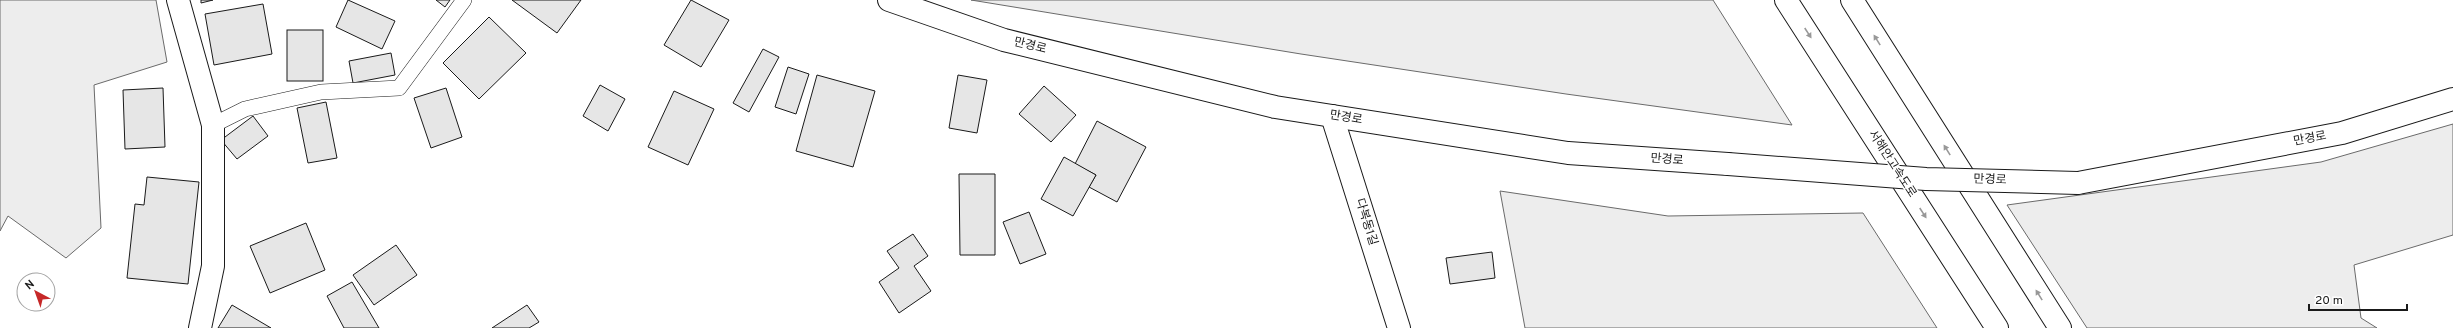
<svg xmlns="http://www.w3.org/2000/svg" width="2453" height="328" viewBox="0 0 2453 328" font-family="Overpass,'Noto Sans KR',sans-serif">
	<style>
		.built { fill: #ededed; stroke: #6a6a6a }
		.building { fill: #e6e6e6; stroke: #1a1a1a }
		.lines { fill: none; stroke-linecap: round; stroke-linejoin: round }
		.lane-casing { stroke: #1a1a1a; stroke-width: 16 }
		.street-casing { stroke: #1a1a1a; stroke-width: 24 }
		.secondary-casing { stroke: #1a1a1a; stroke-width: 24 }
		.highway-casing { stroke: #1a1a1a; stroke-width: 24 }
		.lane { stroke: #fff; stroke-width: 15 }
		.street { stroke: #fff; stroke-width: 22 }
		.secondary { stroke: #fff; stroke-width: 22 }
		.highway { stroke: #fff; stroke-width: 22 }
		.secondary-bridge-casing { stroke: #1a1a1a; stroke-width: 24; stroke-linecap: butt }
		.secondary-bridge { stroke: #fff; stroke-width: 22 }
		.oneway { fill: #989898 }
		.labels { text-anchor: middle; dominant-baseline: central; stroke-width: 3; stroke-linejoin: round; paint-order: stroke }
		.street-label { font-size: 12px; fill: #1a1a1a; stroke: #fff }
	</style>
	<rect width="100%" height="100%" fill="#fff"/>
	<g class="built">
		<path d="M0 0H156L167 62 94 85 101 228 66 258 8 216 0 231Z"/>
		<path d="M971 0H1713L1792 125 1566 94 1301 54Z"/>
		<path d="M2453 124V235L2354 265 2361 318 2377 328H2087L2007 205 2321 162Z"/>
		<path d="M1500 191 1668 216 1863 213 1937 328H1525Z"/>
	</g>
	<g class="building">
		<path d="M201 0H213L201 3Z"/>
		<path d="M348 0 395 21 382 49 336 27Z"/>
		<path d="M436 0H450L445 7Z"/>
		<path d="M512 0H581L557 33Z"/>
		<path d="M691 0 729 20 701 67 664 45Z"/>
		<path d="M263 4 272 54 214 65 205 14Z"/>
		<path d="M489 17 526 53 479 99 443 63Z"/>
		<rect x="287" y="30" width="36" height="51"/>
		<path d="M763 49 779 57 749 112 733 103Z"/>
		<path d="M391 53 395 75 353 83 349 61Z"/>
		<path d="M788 67 809 74 796 114 775 107Z"/>
		<path d="M817 75 875 91 853 167 796 151Z"/>
		<path d="M958 75 987 80 977 133 949 128Z"/>
		<path d="M600 85 625 99 608 131 583 116Z"/>
		<path d="M1044 86 1076 115 1051 142 1019 114Z"/>
		<path d="M163 88 165 147 125 149 123 90Z"/>
		<path d="M446 88 462 137 431 148 414 98Z"/>
		<path d="M674 91 714 109 688 165 648 147Z"/>
		<path d="M326 102 337 158 308 163 297 108Z"/>
		<path d="M253 116 268 136 237 159 221 140Z"/>
		<path d="M1097 121 1146 147 1117 202 1089 187 1096 175 1075 164Z"/>
		<path d="M1064 157 1096 175 1073 216 1041 199Z"/>
		<path d="M959 174H995V255H960Z"/>
		<path d="M147 177 199 182 188 284 127 278 135 204 144 205Z"/>
		<path d="M1029 212 1046 254 1020 264 1003 222Z"/>
		<path d="M306 223 325 270 270 293 250 246Z"/>
		<path d="M913 234 928 256 914 266 931 291 899 313 879 282 899 268 887 251Z"/>
		<path d="M396 245 417 275 374 305 353 275Z"/>
		<path d="M1492 252 1495 278 1450 284 1446 258Z"/>
		<path d="M352 282 379 328H344L327 296Z"/>
		<path d="M232 305 271 328H218Z"/>
		<path d="M527 305 539 322 529 328H492Z"/>
	</g>
	<g class="lines">
		<g class="lane-casing">
			<path id="lane" d="M213 125 245 109 321 92 399 88 464 0"/>
		</g>
		<g class="street-casing">
			<path id="street" d="M178 0 213 125V266L200 328"/>
		</g>
		<g class="secondary-casing">
			<g id="secondary">
				<path d="M889 0 1004 40 1275 107 1568 153 1728 164"/>
				<path d="M1332 116 1399 328"/>
				<path d="M2078 183 2342 133 2453 99"/>
			</g>
		</g>
		<g class="highway-casing">
			<g id="highway">
				<path d="M1786 0 1997 328"/>
				<path d="M1852 0 2060 328"/>
			</g>
		</g>
		<use href="#lane" class="lane"/>
		<use href="#street" class="street"/>
		<use href="#secondary" class="secondary"/>
		<use href="#highway" class="highway"/>
		<g class="secondary-bridge-casing">
			<path id="secondary-bridge" d="M1728 164 1926 179 2078 183"/>
		</g>
		<use href="#secondary-bridge" class="secondary-bridge"/>
	</g>
	<defs><path id="oneway-solid" d="M-6-.8H1V-3.2L6.5 0L1 3.2V.8H-6Z"/></defs>
	<g class="oneway">
		<use href="#oneway-solid" transform="translate(1808 33) rotate(57)"/>
		<use href="#oneway-solid" transform="translate(1877 40) rotate(-122)"/>
		<use href="#oneway-solid" transform="translate(1947 150) rotate(-122)"/>
		<use href="#oneway-solid" transform="translate(1923 213) rotate(57)"/>
		<use href="#oneway-solid" transform="translate(2039 295) rotate(-122)"/>
	</g>
	<g class="labels">
		<g class="street-label">
			<text transform="translate(1030 46) rotate(14)">만경로</text>
			<text transform="translate(1346 118) rotate(9)">만경로</text>
			<text transform="translate(2310 139) rotate(-11)">만경로</text>
			<text transform="translate(1667 160) rotate(4)">만경로</text>
			<text transform="translate(1892 164) rotate(57)">서해안고속도로</text>
			<text transform="translate(1990 180) rotate(2)">만경로</text>
			<text transform="translate(1366 222) rotate(73)">다복동1길</text>
		</g>
	</g>
	<g transform="translate(36 292) rotate(319)"><circle r="19" fill="#ffffff" stroke="#a3a3a3"/>
	<path d="M0-3L7 15L0 10L-7 15Z" fill="#c62828"/>
	<text y="-6" font-size="11" font-weight="bold" text-anchor="middle" fill="#1a1a1a">N</text>
	</g>
	<path d="M2309 304v6h98v-6" fill="none" stroke="#1a1a1a" stroke-width="2"/>
	<text x="2315" y="304" font-size="12" fill="#1a1a1a" stroke="#ffffff" stroke-width="3" paint-order="stroke">20 m</text>
</svg>
